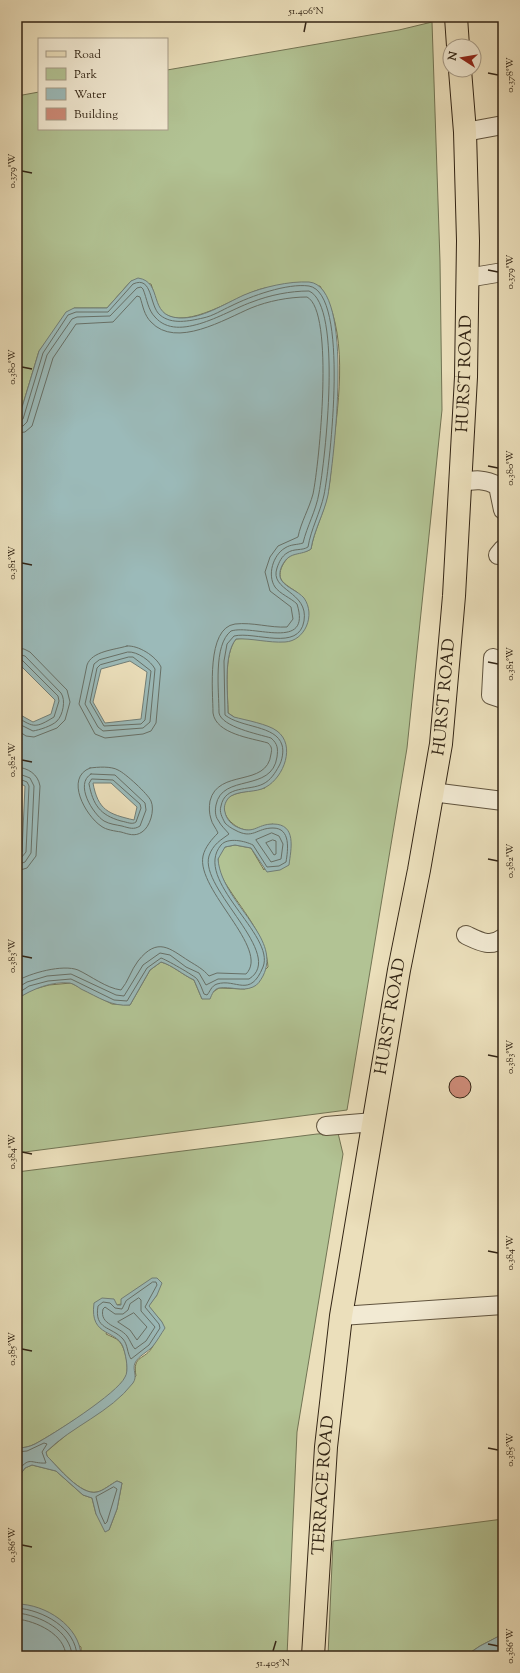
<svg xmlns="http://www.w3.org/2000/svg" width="520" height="1673" viewBox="0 0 520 1673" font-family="'Sorts Mill Goudy',serif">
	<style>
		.green { fill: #b2c394; stroke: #727454 }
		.water { fill: #9bbab9; stroke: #717e77; fill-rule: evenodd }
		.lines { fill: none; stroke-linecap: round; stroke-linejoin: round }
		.shore { stroke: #677067; stroke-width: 1 }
		.building { fill: #cd8b78; stroke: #332515 }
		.minor-casing { stroke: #61543e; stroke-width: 20 }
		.major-casing { stroke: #332515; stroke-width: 24 }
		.minor { stroke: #f2ead3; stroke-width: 18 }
		.major { stroke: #ebdfbb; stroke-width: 22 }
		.ticks { fill: none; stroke: #332515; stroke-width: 1.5 }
		.labels { text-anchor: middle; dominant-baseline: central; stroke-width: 3; stroke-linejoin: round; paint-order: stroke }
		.street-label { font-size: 17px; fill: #332515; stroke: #f2ead3 }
		.neatline { fill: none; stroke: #332515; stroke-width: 1.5 }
		.ticks-label { font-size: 10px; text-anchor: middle; fill: #332515 }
	</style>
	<rect width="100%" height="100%" fill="#ebdfbb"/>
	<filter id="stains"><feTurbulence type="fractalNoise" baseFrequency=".005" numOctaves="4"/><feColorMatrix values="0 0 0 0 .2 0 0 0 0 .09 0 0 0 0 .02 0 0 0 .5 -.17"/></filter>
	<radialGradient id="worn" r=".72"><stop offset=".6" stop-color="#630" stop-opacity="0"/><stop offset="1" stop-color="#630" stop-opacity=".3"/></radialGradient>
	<g class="green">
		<path d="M432 22 440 261 442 410 407 748 347 1110 17 1153V999L31 990 49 985 71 983 112 1004 130 1005 150 970 161 962C172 965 183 975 194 980L202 999 219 988 245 989 268 967C266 939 248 917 233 895 226 884 218 874 218 861 218 856 222 851 225 847L235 845 251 848 264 870 273 824C265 826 254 832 246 830 232 828 215 809 229 797 235 792 257 790 265 788L234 717 228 713C228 692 223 655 236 639L244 638 298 593C294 590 287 586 283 582 275 574 285 557 294 554 300 551 305 553 311 549 314 531 323 515 327 497 331 481 331 464 333 448 339 399 349 330 320 286 302 287 282 285 265 288 239 293 187 333 162 312 156 307 154 292 151 284L131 281 107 308H74L39 351 17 424V96L39 92V129H167V70L399 30Z"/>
		<path d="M338 1133 343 1154 297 1432 287 1656H81V1647L20 1604H17V1479L25 1468 32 1465 56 1471 83 1495 92 1498 96 1514 109 1530 117 1509 122 1483 117 1481C111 1484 103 1491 97 1492 81 1496 58 1467 47 1456L46 1452 136 1376C132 1354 145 1361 153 1346 157 1338 159 1329 162 1322L148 1306 157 1295 117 1305 106 1334C110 1336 116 1338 119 1341 126 1348 129 1368 126 1377 119 1394 53 1434 35 1444 29 1447 23 1448 17 1448V1172L317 1134Z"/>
		<path d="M503 1519V1634L480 1646 465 1656H328L333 1541Z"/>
	</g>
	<g class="water">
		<path d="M138 278C164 282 147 316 179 318 202 319 224 304 244 295 263 287 289 281 309 282 356 286 333 463 328 495 324 514 314 530 311 549 301 556 290 551 283 564 280 569 278 576 282 581 287 588 298 591 304 598 316 615 305 641 285 642 268 643 252 638 236 639 223 655 228 693 228 713L234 717C245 720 268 724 277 731 296 745 284 777 266 787 256 793 241 790 231 796 226 799 223 807 225 812 226 818 230 823 235 826 254 836 256 824 273 824 297 824 291 849 289 865L280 870 267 872 251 848 235 845 225 847 218 859C220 884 240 905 253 925 264 941 272 958 263 976 260 981 258 985 253 987 242 992 230 986 219 988 214 989 212 994 210 999H202L194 980C183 975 172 965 161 962L150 970 130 1005C112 1007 98 997 81 989 78 987 74 984 70 983 52 981 32 989 17 999V858L22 852 25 786 17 782V713L33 722 51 714 55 700 17 662V424L39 351 66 312 74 308H107L131 281ZM130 661 147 672 141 719 105 723 93 702 101 669ZM93 783H111L137 807 134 820C108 814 98 810 93 783Z"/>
		<path d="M152 1278H157L162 1283 157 1295 149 1306 162 1322 165 1328C161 1334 157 1341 153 1346 148 1352 138 1356 135 1363 132 1370 138 1376 133 1383 110 1413 72 1426 46 1452L47 1456C58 1467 81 1496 97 1492 103 1491 111 1484 117 1481L122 1483 117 1509 109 1530 105 1532 96 1514 92 1498 83 1495 56 1471 32 1465 25 1468 17 1479V1448C23 1448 29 1447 35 1444 52 1435 118 1393 125 1377 129 1371 126 1357 124 1350 119 1328 89 1339 94 1303L102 1298 114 1299 117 1305H121V1299Z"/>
		<path d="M17 1604C45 1604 80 1626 81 1656H19L17 1652Z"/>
		<path d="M503 1634V1656H465L480 1646Z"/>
	</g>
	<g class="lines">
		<g class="shore">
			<path d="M17 422 23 419 43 353 68 315 76 312H108L133 284C153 275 149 306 160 315 172 325 189 321 203 318 213 316 222 310 231 306 251 296 287 283 309 286 350 293 330 465 324 495 320 513 311 529 308 547 302 551 294 548 287 553 282 556 279 562 277 568 269 591 309 591 304 621 299 652 255 631 234 636L227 644 224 661 225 715C241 728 276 725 282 745 284 751 282 761 279 766 275 773 271 780 263 784 249 791 225 785 221 806 219 812 222 817 225 823 228 826 231 828 235 830 253 840 256 828 273 828 291 828 288 850 286 862L279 866 267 867 253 845C245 841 228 837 221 845 192 880 276 935 263 967 250 999 236 978 217 984 211 986 210 992 207 995L204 994C202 989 200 983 197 979 195 976 165 959 161 958L147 968 127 1001 114 1000 71 979 48 981 29 986 17 994"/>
			<path d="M17 427 23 426 27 422 47 355 72 319 77 317 110 316 137 288 141 287 143 289C147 299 148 310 155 317 178 344 228 310 252 302 270 295 290 291 309 291 343 306 325 461 319 493 316 511 307 526 303 543 297 545 291 544 285 548 273 555 267 575 275 587 280 594 291 598 297 604 312 652 253 624 231 631 213 645 219 691 219 713 222 727 258 734 271 738 278 744 278 749 277 757 272 793 222 773 216 805 215 810 215 816 218 820 221 826 226 830 229 834 221 840 213 844 209 856 199 889 287 955 249 979H218L206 985 199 973 186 967 170 955 160 953 143 965 124 996 116 995 71 974 47 976 27 982 17 988"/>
			<path d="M17 433 25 432 32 426 53 358 76 324 113 322 137 296 140 297C143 306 144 315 151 322 176 349 225 319 251 308 268 301 289 297 307 297 335 311 319 465 313 494 309 509 301 522 298 537L278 546 270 557 265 572 270 591 291 607 293 619 287 627C270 628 253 622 235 624 206 628 213 692 213 713 216 734 251 738 268 743 272 747 272 749 271 754 267 788 218 768 210 801 209 807 209 813 211 819 212 824 216 828 218 833 212 839 205 847 203 856 196 890 271 949 246 974L217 973 209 976C203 969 197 966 189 961 170 949 158 936 138 961 131 970 128 982 121 990 106 988 91 976 78 970 63 964 30 973 17 981"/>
			<path d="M127 646C138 645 156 656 161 667L156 723 151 731 143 734 105 738 95 734 79 704 87 665C92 651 114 650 127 646Z"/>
			<path d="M17 648 24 649 30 652 67 690 70 702 65 720 57 728 34 737 26 736 17 730"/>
			<path d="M128 652C137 651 151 661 155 669L150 722 143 728 103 731 98 727 85 704 94 664 99 660Z"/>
			<path d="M17 654 25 656 61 693C66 700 63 715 57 721 52 726 39 730 33 731L17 723"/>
			<path d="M129 657H133L151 671 145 720 141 724 104 726 90 702 97 668 100 665Z"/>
			<path d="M17 659 22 660 58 696 59 701 54 717C36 728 34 728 17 717"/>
			<path d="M17 767C28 768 38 774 40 786L36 856 27 868 17 871"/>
			<path d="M90 768C98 767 111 766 118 770 125 773 148 794 151 801 155 810 150 827 142 832 135 837 128 834 121 832 115 831 106 830 101 826 86 816 64 778 90 768Z"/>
			<path d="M17 773 30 778 34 786 31 853 25 862 17 865"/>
			<path d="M91 774 115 775 145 803 146 810 140 826C134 830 129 828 122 826 117 825 109 824 104 821 93 814 74 784 91 774Z"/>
			<path d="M17 778 27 782 29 786 26 852 21 858 17 860"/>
			<path d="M92 779 113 780 140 804 141 808 136 822C132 825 127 822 121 821 100 815 93 805 89 784Z"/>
			<path d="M272 833 279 836 283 844 281 859 271 862 256 840Z"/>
			<path d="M273 840 276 841V854L274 855 266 843Z"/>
			<path d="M153 1282H156L157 1285 145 1307 159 1324 160 1328 149 1345 131 1359C127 1353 128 1345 123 1339 111 1326 94 1330 98 1306L103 1302 110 1303 115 1308 122 1309 126 1301Z"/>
			<path d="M139 1298 141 1300V1311L155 1327 146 1341 135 1349C132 1346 130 1340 127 1336 119 1326 99 1325 103 1309L105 1307 115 1314H123L128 1310 130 1304Z"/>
			<path d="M134 1313 147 1327 137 1340 130 1330 118 1322Z"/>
			<path d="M17 1452 27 1451 44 1443 47 1444 42 1452 46 1463C30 1464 30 1455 17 1472"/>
			<path d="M114 1487 117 1489 107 1522 105 1524 100 1513 96 1497Z"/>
			<path d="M17 1608C43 1610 76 1628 77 1656"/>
			<path d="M17 1613C40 1615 71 1631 72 1656"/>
			<path d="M17 1619C36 1621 65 1634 66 1656"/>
		</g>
	</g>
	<circle class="building" cx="460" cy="1087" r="11"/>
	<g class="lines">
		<g class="minor-casing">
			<g id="minor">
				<path d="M465 132 503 125"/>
				<path d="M467 278 503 272"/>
				<path d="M460 483C475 479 485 479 498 486L503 510"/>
				<path d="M498 555 503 549"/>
				<path d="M493 658 491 695 503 699"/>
				<path d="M432 792 503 801"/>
				<path d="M466 935C479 941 490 948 503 938"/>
				<path d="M326 1126 374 1122"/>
				<path d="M341 1316 503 1305"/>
			</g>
		</g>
		<g class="major-casing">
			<g id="major">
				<path d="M456 17 458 46"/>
				<path id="s1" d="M313 1656 326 1447 341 1316 399 970 419 870 441 744 454 596 466 377 468 241 465 132 460 70"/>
			</g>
		</g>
		<use href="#minor" class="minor"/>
		<use href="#major" class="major"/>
	</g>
	<path class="ticks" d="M304 32 306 22M488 73 498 75M22 171 32 173M488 270 498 272M22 367 32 369M488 466 498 468M22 563 32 565M488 662 498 664M22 760 32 762M488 859 498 861M22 956 32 958M488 1055 498 1057M22 1152 32 1154M488 1251 498 1253M22 1349 32 1351M488 1448 498 1450M22 1545 32 1547M488 1644 498 1646M273 1651 276 1641"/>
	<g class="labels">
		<g class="street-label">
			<text stroke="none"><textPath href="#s1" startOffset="1293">HURST ROAD</textPath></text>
			<text stroke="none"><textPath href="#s1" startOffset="969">HURST ROAD</textPath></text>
			<text stroke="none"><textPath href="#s1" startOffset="645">HURST ROAD</textPath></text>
			<text stroke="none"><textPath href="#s1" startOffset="171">TERRACE ROAD</textPath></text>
		</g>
	</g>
	<rect width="520" height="1673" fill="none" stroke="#ebdfbb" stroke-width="44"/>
	<rect x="38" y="38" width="130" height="92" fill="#f2ead3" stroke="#a69b87"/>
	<rect x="46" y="51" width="20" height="6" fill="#ebdfbb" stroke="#a69b87"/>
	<text x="74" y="58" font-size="12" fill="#332515">Road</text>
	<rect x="46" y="68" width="20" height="12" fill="#b2c394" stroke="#a69b87"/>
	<text x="74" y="78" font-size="12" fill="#332515">Park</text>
	<rect x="46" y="88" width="20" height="12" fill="#9bbab9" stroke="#a69b87"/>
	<text x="74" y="98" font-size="12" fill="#332515">Water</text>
	<rect x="46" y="108" width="20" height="12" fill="#cd8b78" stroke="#a69b87"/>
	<text x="74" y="118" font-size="12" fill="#332515">Building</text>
	<g transform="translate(462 58) rotate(282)"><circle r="19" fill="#f2ead3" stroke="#a69b87"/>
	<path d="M0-3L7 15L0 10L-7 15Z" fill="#8f2418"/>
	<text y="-6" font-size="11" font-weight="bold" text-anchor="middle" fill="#332515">N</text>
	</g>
	<rect x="22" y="22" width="476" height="1629" class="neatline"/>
	<g class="ticks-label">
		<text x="306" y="14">51.406°N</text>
		<text transform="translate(509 75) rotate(-90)" y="4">0.378°W</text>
		<text transform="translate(11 171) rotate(-90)" y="4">0.379°W</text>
		<text transform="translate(509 272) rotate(-90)" y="4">0.379°W</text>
		<text transform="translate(11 367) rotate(-90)" y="4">0.380°W</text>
		<text transform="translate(509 468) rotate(-90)" y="4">0.380°W</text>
		<text transform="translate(11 563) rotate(-90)" y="4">0.381°W</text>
		<text transform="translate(509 664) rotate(-90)" y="4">0.381°W</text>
		<text transform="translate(11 760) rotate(-90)" y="4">0.382°W</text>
		<text transform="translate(509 861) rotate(-90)" y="4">0.382°W</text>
		<text transform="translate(11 956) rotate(-90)" y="4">0.383°W</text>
		<text transform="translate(509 1057) rotate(-90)" y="4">0.383°W</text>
		<text transform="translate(11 1152) rotate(-90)" y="4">0.384°W</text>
		<text transform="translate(509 1253) rotate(-90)" y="4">0.384°W</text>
		<text transform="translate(11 1349) rotate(-90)" y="4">0.385°W</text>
		<text transform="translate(509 1450) rotate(-90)" y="4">0.385°W</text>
		<text transform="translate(11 1545) rotate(-90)" y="4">0.386°W</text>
		<text transform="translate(509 1646) rotate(-90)" y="4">0.386°W</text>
		<text x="273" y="1666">51.405°N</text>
	</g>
	<rect width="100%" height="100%" filter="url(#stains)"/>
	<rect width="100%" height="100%" fill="url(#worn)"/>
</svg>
